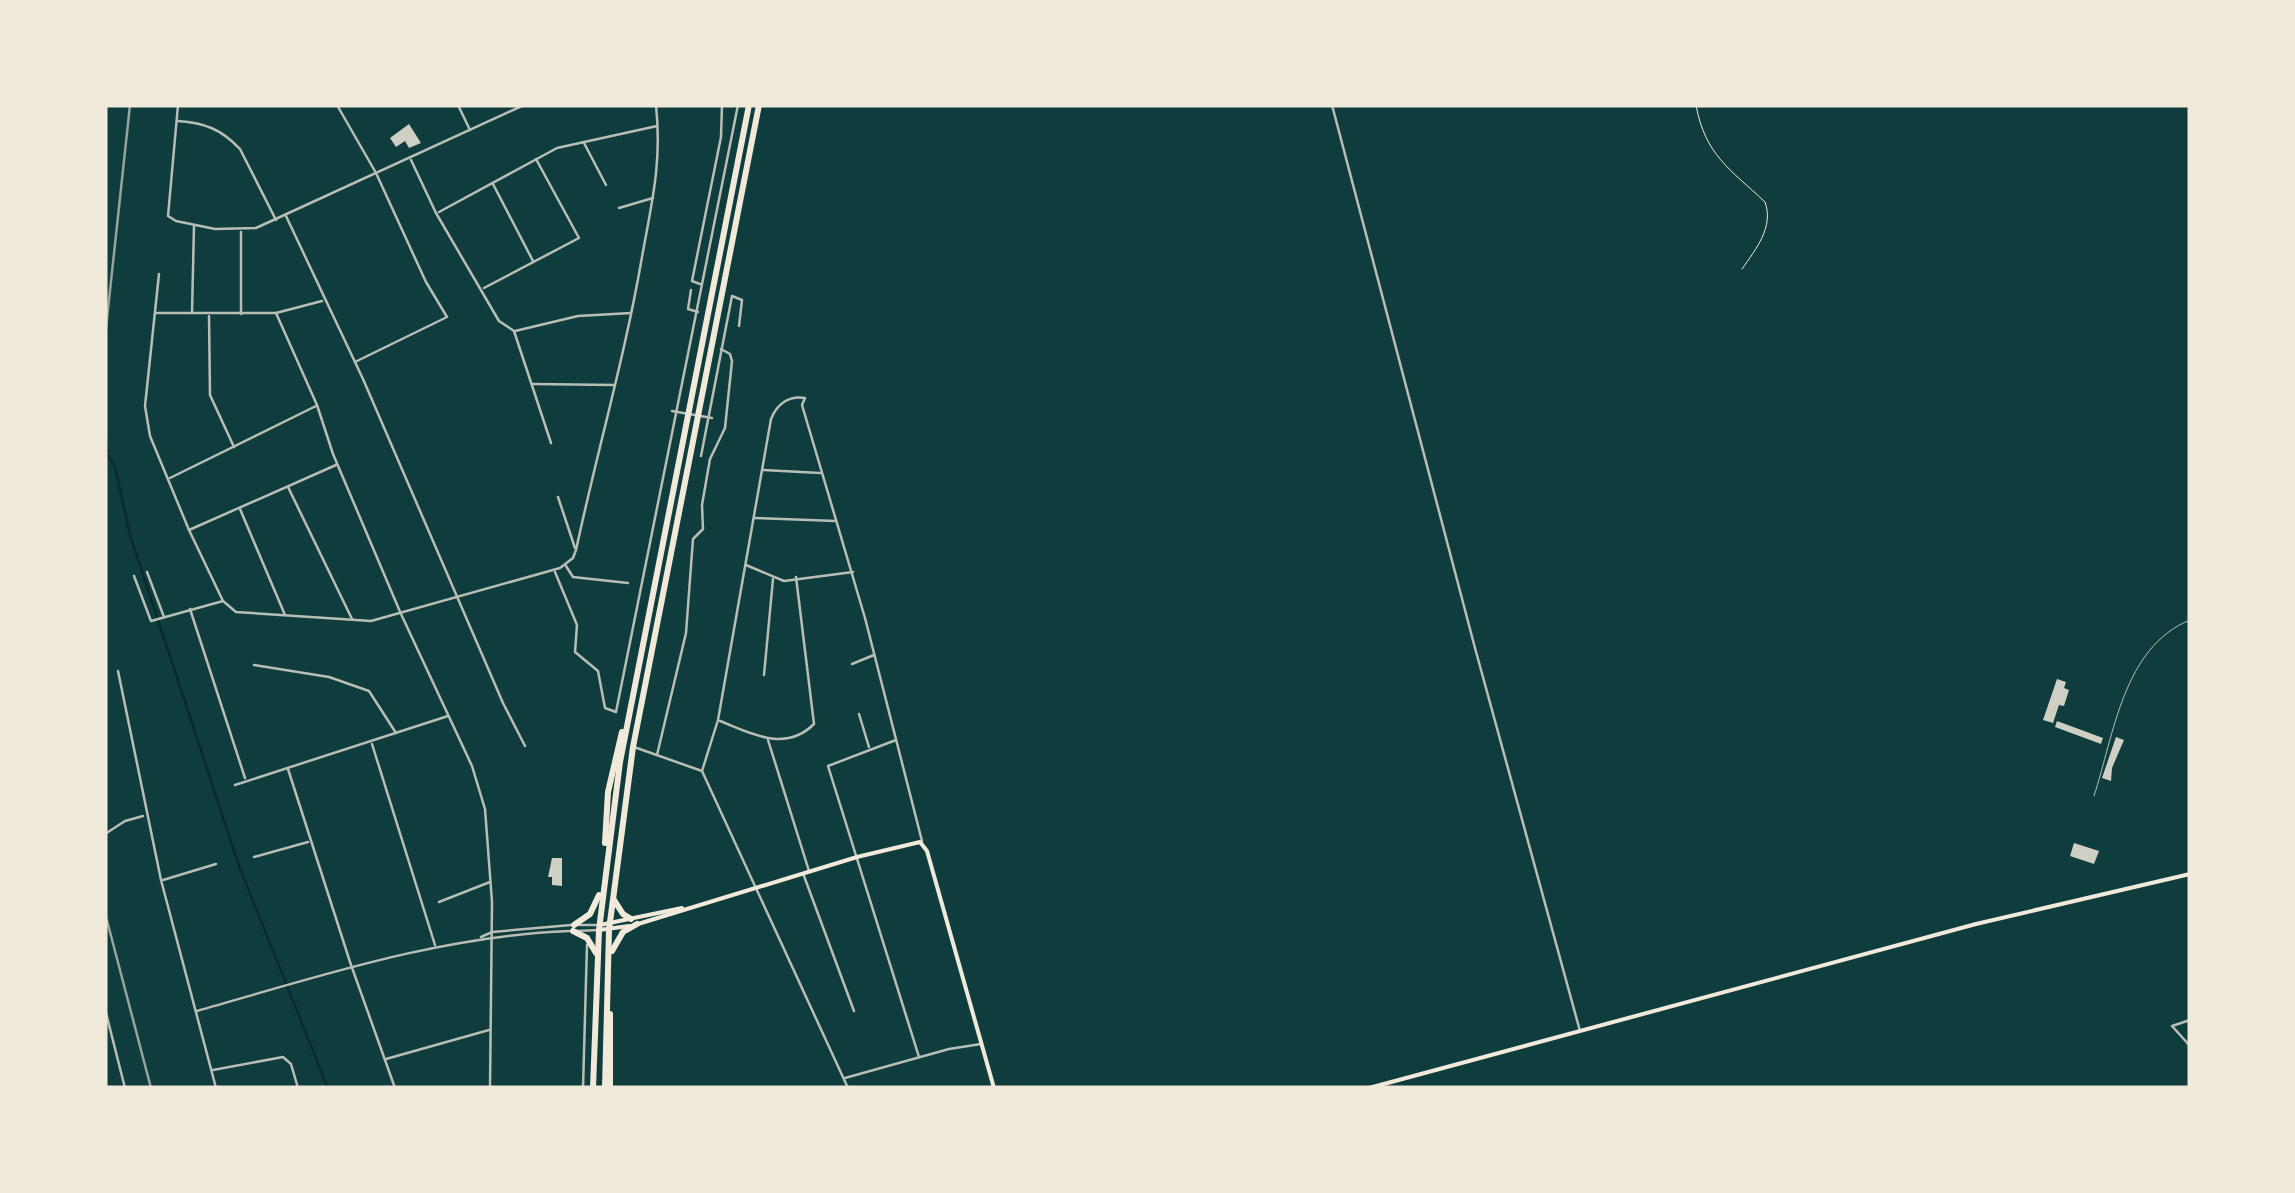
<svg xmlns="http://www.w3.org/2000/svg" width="2295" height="1193" viewBox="0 0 2295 1193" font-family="'Noto Sans',sans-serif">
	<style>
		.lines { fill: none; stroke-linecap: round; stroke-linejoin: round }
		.stream { stroke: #0a2a2b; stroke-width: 2.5 }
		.building { fill: #cfcfc3 }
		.path { stroke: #f1e9da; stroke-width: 1 }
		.service { stroke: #b8beb3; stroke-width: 1 }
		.pedestrian { stroke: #b8beb3; stroke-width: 2.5 }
		.minor { stroke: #b8beb3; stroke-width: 2.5 }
		.secondary { stroke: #f1e9da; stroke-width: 4 }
		.trunk { stroke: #f1e9da; stroke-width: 6 }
		.rail { stroke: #97a49c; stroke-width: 2.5 }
	</style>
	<rect width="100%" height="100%" fill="#0f3d3e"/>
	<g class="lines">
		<g class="stream">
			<path d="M105 433 108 451"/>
			<path d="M105 451 115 467 130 535 239 866 328 1088"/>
		</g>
	</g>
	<g class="building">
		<path d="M409 124 421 143 409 148 405 141 396 147 390 138Z"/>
		<path d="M2057 679 2066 682 2064 688 2069 690 2064 706 2059 705 2053 723 2043 720Z"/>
		<path d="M2057 721 2103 738 2101 744 2055 727Z"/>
		<path d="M2116 737 2124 740 2112 768 2111 781 2102 778Z"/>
		<path d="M2074 843 2099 851 2094 864 2070 856Z"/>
		<path d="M552 858H562V886L552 885V877H548Z"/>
	</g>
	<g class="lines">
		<path class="path" d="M1696 105C1705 155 1730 169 1765 202 1774 227 1756 249 1742 269"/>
		<path class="service" d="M2094 796C2114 735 2123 647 2190 620"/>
		<path class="pedestrian" d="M672 411 712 418"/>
		<g class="minor">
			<path d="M178 105 168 216 176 221 215 229 256 228 524 105"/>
			<path d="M337 105 376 173 426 282 447 317 355 362"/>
			<path d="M458 105 470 130"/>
			<path d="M1332 105 1475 648 1580 1031"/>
			<path d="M178 121C205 123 221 129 240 149L276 220"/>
			<path d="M584 143 606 185"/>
			<path d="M411 160 436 213 499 321 514 331 551 443"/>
			<path d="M493 184 533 261"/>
			<path d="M619 208 653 198"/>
			<path d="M439 212 557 148 657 126"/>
			<path d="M286 216 363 379 503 703 525 746"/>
			<path d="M159 274 145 406 150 436 189 530 223 601 236 612 371 621 560 568 573 558 576 550C597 452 625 356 642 257 652 201 662 163 656 105"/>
			<path d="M700 284 692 281 721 137 722 105"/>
			<path d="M484 288 579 238 536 159"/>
			<path d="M691 290 688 309 698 312"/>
			<path d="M157 313H276L322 301"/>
			<path d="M192 313 194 226"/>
			<path d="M276 313 317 405 333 454 401 614 472 766 485 809 492 902 490 1088"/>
			<path d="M241 314V232"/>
			<path d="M209 316 210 395 234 447"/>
			<path d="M515 331 578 316 631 313"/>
			<path d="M533 384 614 385"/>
			<path d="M701 456 732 296 742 300 739 326"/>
			<path d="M763 470 820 473"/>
			<path d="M170 478 316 406"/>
			<path d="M288 487 352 619"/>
			<path d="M558 497 575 548"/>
			<path d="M240 509 285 615"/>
			<path d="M754 518 836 521"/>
			<path d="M189 530 336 465"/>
			<path d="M746 565 784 581 853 572"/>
			<path d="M566 566 573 577 628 583"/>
			<path d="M147 572 164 617"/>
			<path d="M555 572 577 625 575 652 598 671 605 708 616 712 738 105"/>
			<path d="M134 576 151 621 223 601"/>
			<path d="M190 609 245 778"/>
			<path d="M852 664 874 655"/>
			<path d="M254 665 329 677 369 691 396 733"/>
			<path d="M118 671 161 880 216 1088"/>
			<path d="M764 675 773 579"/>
			<path d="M859 714 869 747"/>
			<path d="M720 721C751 733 785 753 814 724L796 577"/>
			<path d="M768 740 809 871"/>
			<path d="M896 740 828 766 919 1057"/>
			<path d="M372 744 435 945"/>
			<path d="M634 747 702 771"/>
			<path d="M657 755 686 633 693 539 703 529 702 505 710 459 725 428 732 361 730 354 721 349"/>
			<path d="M288 769 350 962 395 1088"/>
			<path d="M235 785 448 716"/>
			<path d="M105 834 125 821 143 816"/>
			<path d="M254 857 308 842"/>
			<path d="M804 876 854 1011"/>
			<path d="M163 880 216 864"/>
			<path d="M439 902 490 882"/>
			<path d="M579 925H596"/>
			<path d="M577 931 599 930"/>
			<path d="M481 937 492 932 571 925"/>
			<path d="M105 1009 125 1088"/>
			<path d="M197 1011C320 976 440 936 569 931"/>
			<path d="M2190 1020 2172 1026 2190 1046"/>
			<path d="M386 1059 489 1030"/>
			<path d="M213 1070 283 1057 291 1064 298 1088"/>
			<path d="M845 1078 949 1049 981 1044"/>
			<path d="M583 1088 587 945"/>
			<path d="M848 1088 702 771 718 720 771 419C777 404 789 395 805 398L802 405 865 618 922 841"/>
		</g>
		<g class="secondary">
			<path d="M638 924 857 857 920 842 927 851 994 1088"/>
			<path d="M600 925 682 908"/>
			<path d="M599 930 629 926"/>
			<path d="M1369 1088 1976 924 2190 874"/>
		</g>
		<g class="trunk">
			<path d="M605 843 608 792 622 732"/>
			<path d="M614 900 623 914 631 919"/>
			<path d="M574 925 590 914 599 895"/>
			<path d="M573 931 587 938 596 953"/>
			<path d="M612 951 623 932 637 924"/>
			<path d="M610 1014V1088"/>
			<path d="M593 1088 599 930 620 762 749 105"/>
			<path d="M605 1088 609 930 633 747 759 105"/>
		</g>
		<g class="rail">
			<path d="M105 337 130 105"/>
			<path d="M105 913 151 1088"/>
		</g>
	</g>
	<rect width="2295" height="1193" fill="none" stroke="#f1e9da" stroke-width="215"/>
</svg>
